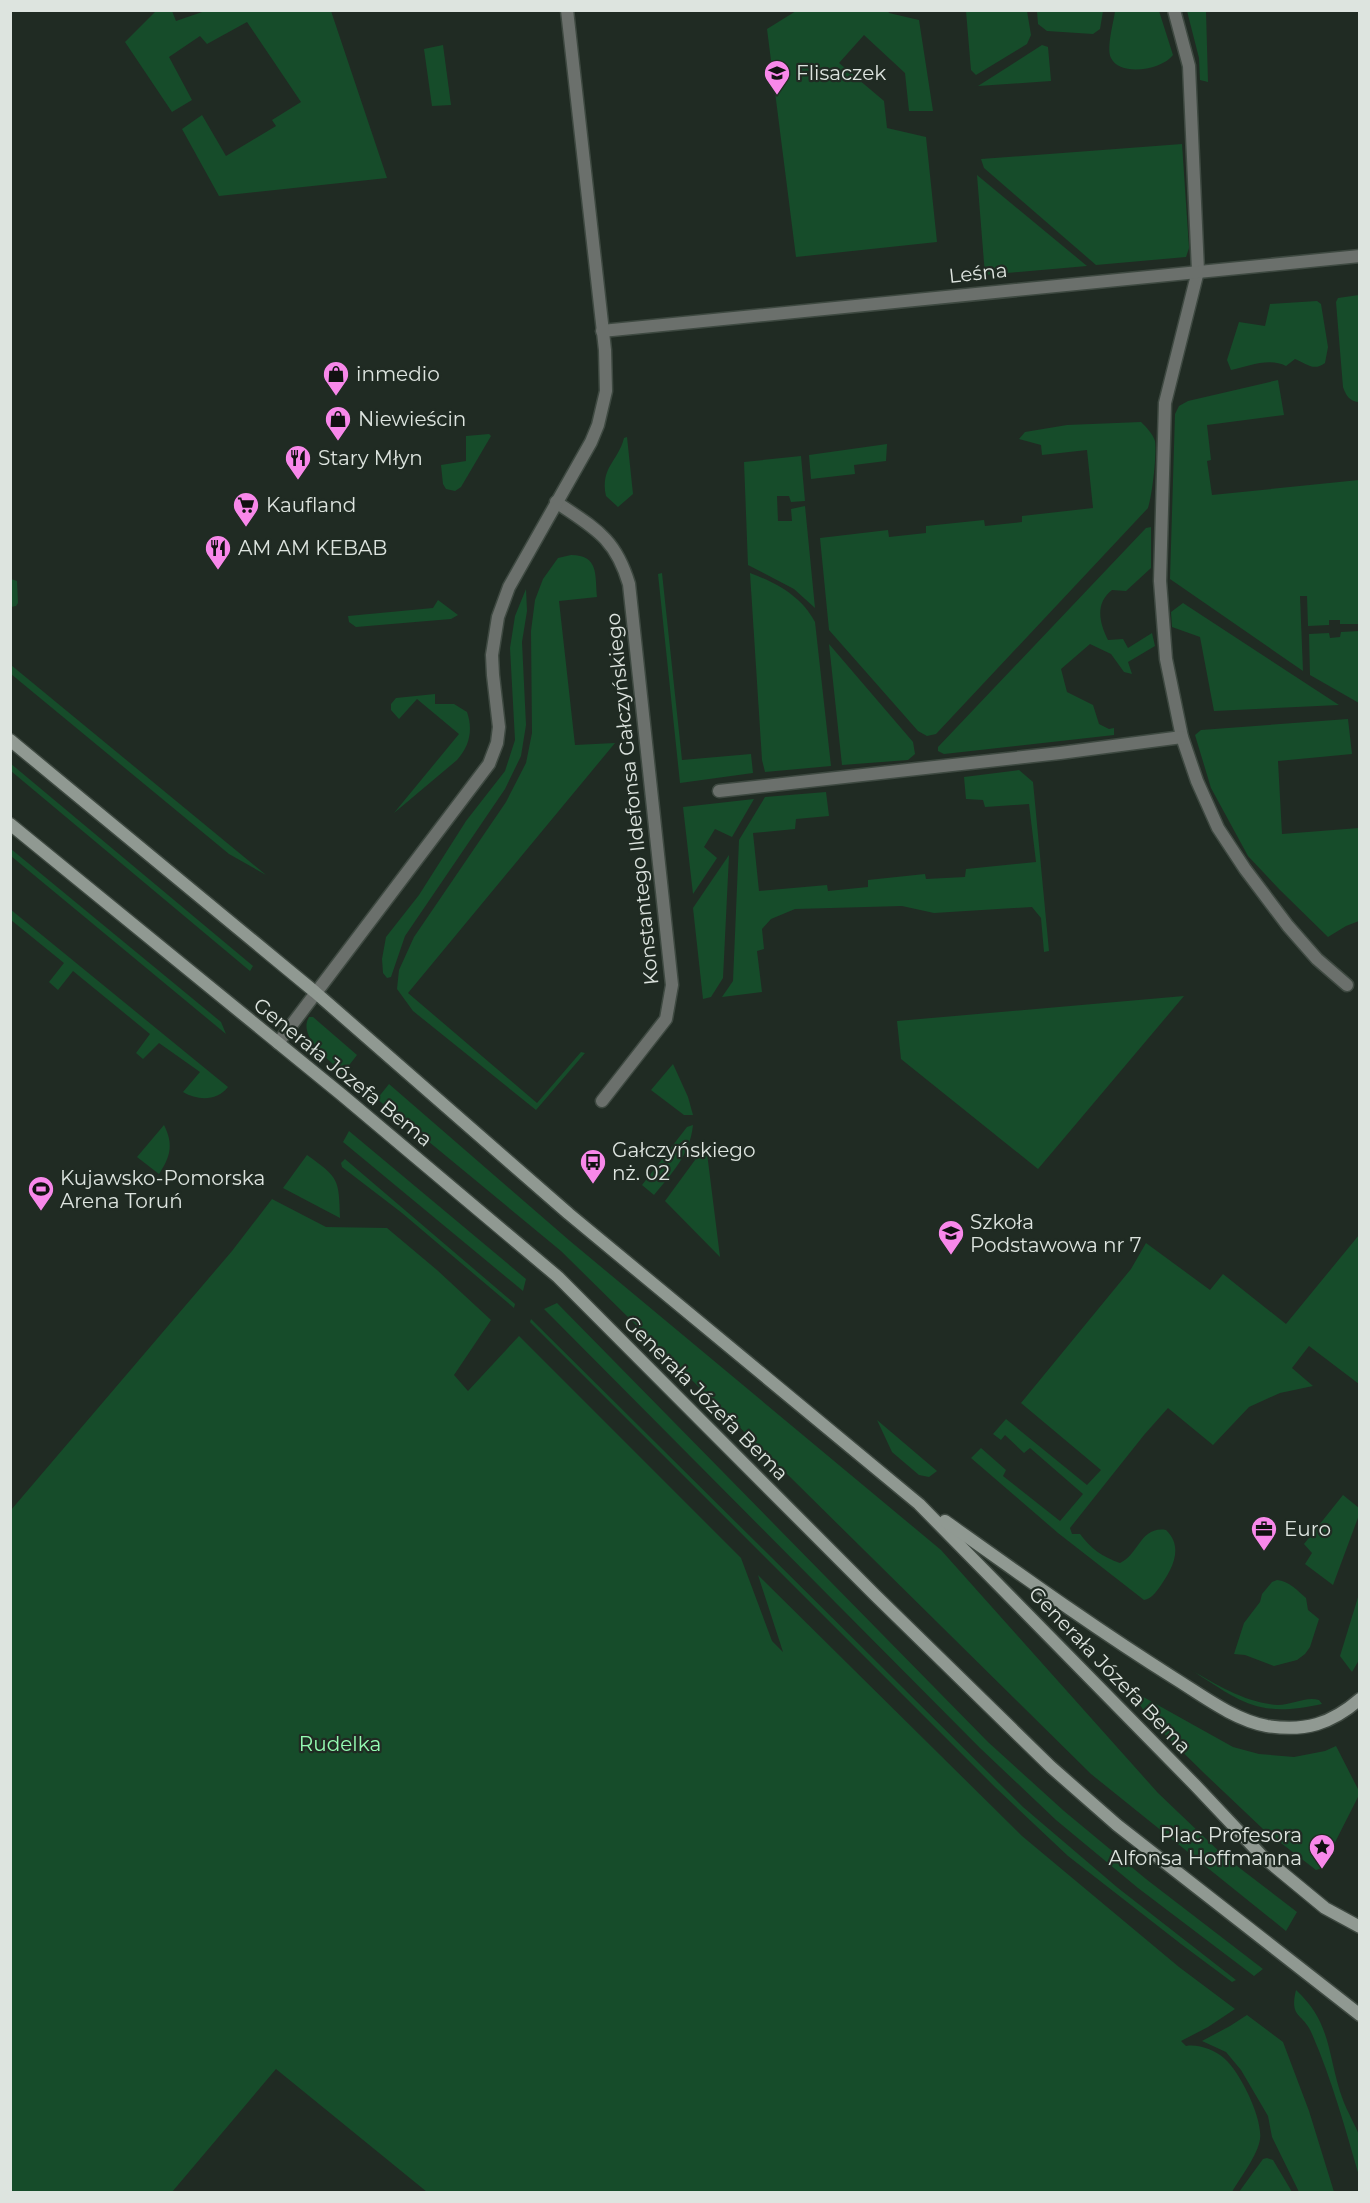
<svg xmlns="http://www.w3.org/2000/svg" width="1370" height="2203" viewBox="0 0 1370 2203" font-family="Montserrat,sans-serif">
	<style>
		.green { fill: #164c2a }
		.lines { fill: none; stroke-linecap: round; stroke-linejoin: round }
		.minor-casing { stroke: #3e4941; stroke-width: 15 }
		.secondary-casing { stroke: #3e4941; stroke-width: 15 }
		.minor { stroke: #6b706c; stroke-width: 12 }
		.secondary { stroke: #909992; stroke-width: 12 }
		.labels { text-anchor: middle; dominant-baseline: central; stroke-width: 4.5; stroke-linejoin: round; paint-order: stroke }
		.poi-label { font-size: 20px; fill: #dde4df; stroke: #202b23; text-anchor: start }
		.street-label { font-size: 20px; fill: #dde4df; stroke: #202b23 }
		.park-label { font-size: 20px; fill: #95fdb3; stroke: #202b23 }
	</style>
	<rect width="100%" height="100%" fill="#202b23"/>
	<g class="green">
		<path d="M156 11H172L176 21 205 11H331L387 178 219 196 182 129 202 115 226 156 276 126 272 120 301 102 247 22 207 44 200 36 169 57 192 100 172 112 125 42Z"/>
		<path d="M796 11H888L889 13 919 20 933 111H909L905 73 864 35 839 63 884 101 887 128 926 137 937 242 796 257 767 29Z"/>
		<path d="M966 11H1027L1031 35 1027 44 976 75 971 70Z"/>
		<path d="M1037 11V10L1103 11 1100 29 1093 34 1047 31 1038 24Z"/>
		<path d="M1115 11H1159L1173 55C1162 70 1120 77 1111 58 1106 48 1114 21 1115 11Z"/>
		<path d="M1187 11H1206L1208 82 1200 80 1199 58Z"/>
		<path d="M443 45 451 105 432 106 424 49Z"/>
		<path d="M1042 45 1048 47 1051 81 978 86Z"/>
		<path d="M1182 144 1189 248 1186 257 1096 265 984 168 981 159Z"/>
		<path d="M977 175 1087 266 985 275Z"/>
		<path d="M1359 295 1360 402C1349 402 1346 395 1343 387L1336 302 1338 298Z"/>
		<path d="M1317 301 1321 304 1328 347 1325 363C1313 372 1306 363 1295 359L1286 366C1270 357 1248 366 1231 370L1227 360 1239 322 1265 326 1270 304Z"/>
		<path d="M1278 380 1284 415 1207 425 1211 460 1207 461 1212 495 1359 480V624H1340V620H1329V625L1308 626 1307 596H1300L1303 671 1170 579 1175 414 1179 406 1188 401Z"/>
		<path d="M1141 422C1146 427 1153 434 1155 441 1157 454 1152 496 1148 508L936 734 927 736 918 731 829 630 820 538 888 530 889 537 926 533V526L984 520 985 526 1022 522V516L1093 508 1087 450 1042 455 1041 445 1019 439 1025 432 1067 425Z"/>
		<path d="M489 434 491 436 461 487 455 491 446 489 443 484 441 465 466 461V436Z"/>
		<path d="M627 437 633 494 618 507 606 496C600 467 618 462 624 438Z"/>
		<path d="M887 444 886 461 854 465 855 474 811 479 809 455Z"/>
		<path d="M801 456 805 501 791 502 789 496H777L778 521H792L791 509 805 506 815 608 794 589 748 565 744 462Z"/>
		<path d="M1151 527V568L1126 591 1112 590C1095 603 1099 622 1108 640L1123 639 1128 648 1152 633 1155 646 1128 662 1132 674 1124 672 1111 654 1090 644 1061 669 1067 692 1093 705 1099 724 1109 729 1114 728V735L944 754 938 751V747L1146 528Z"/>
		<path d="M571 555C599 555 595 575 597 597L559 601 575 745 615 743 408 993 537 1103 581 1052 585 1053 536 1110 413 1011 397 989 399 970 414 937 506 802 526 763 532 733 531 631 535 600 543 579 558 558Z"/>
		<path d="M662 573 682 760 751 754 753 773 680 783 658 574Z"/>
		<path d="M750 573C777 583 801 596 815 622L831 766 765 772 762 760Z"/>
		<path d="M11 579 17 581 18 603 16 606 11 607Z"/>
		<path d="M526 589 527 611 522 642 526 725 521 756 505 789 405 936 391 977 387 978 383 973 382 959 386 937 419 895 466 821 505 771 515 740 510 648 515 616Z"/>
		<path d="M438 600 458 615 451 619 356 627 349 622 348 616 433 608Z"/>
		<path d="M1183 603 1339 705 1214 711 1200 637 1172 627 1171 612Z"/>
		<path d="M1359 631H1360L1359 703 1310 675 1309 634 1329 633 1330 638 1340 637 1341 632Z"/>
		<path d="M829 644 913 742 915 754 908 760 842 765Z"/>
		<path d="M11 665 266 875 229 854 11 674Z"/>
		<path d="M435 694V704H454L467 712C473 729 470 746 457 760L394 813 459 734 417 699 399 719 391 710V704L396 698Z"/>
		<path d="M1348 719 1352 754 1278 761 1282 834 1359 828V921L1346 926 1328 937 1280 890 1248 856 1211 788 1195 735 1201 730Z"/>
		<path d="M10 763 253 966 250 971 11 771Z"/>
		<path d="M1019 770 1033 782 1049 951 1044 952 1041 918 1032 907 934 913 902 906 795 909 771 919 762 929 764 949 757 951 762 992 722 997 733 981 739 840 765 797 826 792 829 816 796 819 795 829 753 833 759 891 827 885 828 891 868 887V880L925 874 926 879 965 877 966 869 1036 862 1029 804 985 807 983 800 966 799 964 777Z"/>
		<path d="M754 799 732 837 715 829 704 847 717 858 693 894 683 807Z"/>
		<path d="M11 849 221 1022 226 1034 11 856Z"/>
		<path d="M729 855 723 978 711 997 703 999 693 908Z"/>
		<path d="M10 909 228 1087C217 1101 198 1101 183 1092L200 1072 159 1043 143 1059 136 1053 150 1034 73 971 58 990 49 982 64 963 11 920Z"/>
		<path d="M1184 996 1038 1169 901 1059 897 1021Z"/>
		<path d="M309 1017H313L357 1055 343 1073C330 1061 297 1036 309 1017Z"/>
		<path d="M673 1064 688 1097 693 1115H684L651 1090Z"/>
		<path d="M389 1084 570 1241 941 1550 1158 1793 1224 1856 1297 1912 1286 1931 1091 1774 561 1251 377 1099Z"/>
		<path d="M164 1125C174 1145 170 1157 159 1174L137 1157Z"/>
		<path d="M693 1125C690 1155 672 1173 654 1195L642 1185 687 1127Z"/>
		<path d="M349 1131 526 1279 523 1291 343 1142Z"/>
		<path d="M706 1145 720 1257 665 1201Z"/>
		<path d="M307 1155C339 1178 339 1179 340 1218L283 1188Z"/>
		<path d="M345 1159 515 1304 514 1308 402 1213 342 1167 341 1163Z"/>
		<path d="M272 1199 326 1227 387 1228 437 1270 491 1320 454 1375 468 1391 519 1336 741 1558 772 1641 783 1652 758 1575 1022 1836 1179 1967 1235 2009 1208 2027 1181 2041 1186 2046C1199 2044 1215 2050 1225 2059 1240 2072 1263 2119 1260 2139 1258 2155 1240 2178 1232 2192H427L276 2069 172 2192H11V1510L232 1251Z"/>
		<path d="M1359 1235V1384L1309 1346 1292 1368 1313 1386 1280 1393 1249 1407 1213 1445 1168 1408 1144 1435 1070 1528 1072 1534H1080C1091 1549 1103 1557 1120 1563 1139 1555 1140 1526 1166 1530 1185 1548 1171 1571 1159 1588 1154 1594 1152 1598 1144 1600L1058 1533 971 1458 981 1448 1006 1470 1003 1476 1060 1521 1083 1494 1030 1448 1024 1453 1005 1435 1001 1440 993 1434 1006 1419 1087 1485 1101 1470 1021 1403 1131 1269 1146 1243 1210 1290 1223 1274 1286 1324Z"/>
		<path d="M557 1303 988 1742 1064 1811 1146 1879 1263 1969 1254 1976 1138 1888 1056 1820 980 1748 544 1309Z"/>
		<path d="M531 1319 1023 1807 1118 1888 1236 1980 1232 1982 1181 1944 1068 1856 996 1788 530 1322Z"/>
		<path d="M877 1420 937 1471 929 1477 919 1475 892 1452Z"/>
		<path d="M1343 1495 1359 1508V1515L1333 1585 1305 1564 1312 1553 1304 1544Z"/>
		<path d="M1277 1580C1289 1581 1298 1591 1306 1598L1308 1610 1319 1619 1310 1647 1305 1654 1297 1660 1274 1666 1245 1655 1234 1654 1244 1623 1260 1602 1262 1594 1272 1582Z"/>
		<path d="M1359 1594V1660L1352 1672 1340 1656Z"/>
		<path d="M1191 1670C1217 1685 1246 1703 1278 1705 1292 1705 1306 1696 1319 1700L1322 1704C1258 1718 1243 1703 1191 1670Z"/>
		<path d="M1129 1689 1233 1747 1259 1754 1294 1757 1325 1751 1336 1746 1359 1791V1795L1322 1868 1316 1870 1263 1829 1205 1774 1151 1721Z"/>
		<path d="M1296 1990C1333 2024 1327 2057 1343 2100 1346 2109 1359 2132 1360 2138 1361 2150 1360 2164 1359 2176 1345 2128 1332 2080 1312 2034 1303 2012 1289 2019 1296 1990Z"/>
		<path d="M1247 2015 1283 2042 1309 2111 1334 2192H1299L1272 2137 1268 2116 1241 2070 1226 2052 1202 2041 1230 2026Z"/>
		<path d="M1267 2158 1273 2160 1292 2192H1239L1263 2159Z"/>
	</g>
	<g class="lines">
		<g class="minor-casing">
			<g id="minor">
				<path d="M1174 10 1189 66 1198 271 1165 403 1160 581 1166 659 1182 737 1197 781 1218 828 1245 869 1288 926 1317 959 1347 985"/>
				<path d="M602 331 1360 256"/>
				<path d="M556 502C594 528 615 537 629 584L672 985 666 1019 602 1101"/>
				<path d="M719 791 1060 753 1182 737"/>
				<path d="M278 1043 489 764 497 743 499 727 493 675 492 655 498 617 509 587 591 442 598 425 606 391 605 350 567 10"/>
			</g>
		</g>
		<g class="secondary-casing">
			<g id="secondary">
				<path d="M10 740 315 992 569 1214 919 1504 1195 1785 1262 1856 1325 1908 1360 1927"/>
				<path d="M10 824 342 1095 558 1277 875 1595 1051 1767 1117 1825 1360 2015"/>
				<path d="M945 1521C1021 1575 1096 1629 1174 1678 1203 1696 1234 1720 1267 1726 1305 1732 1331 1724 1360 1699"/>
			</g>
		</g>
		<use href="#minor" class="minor"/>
		<use href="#secondary" class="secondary"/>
	</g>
	<defs>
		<g id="school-pin" transform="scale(1.35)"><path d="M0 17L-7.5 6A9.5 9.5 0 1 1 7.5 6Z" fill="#f888ea" stroke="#202b23"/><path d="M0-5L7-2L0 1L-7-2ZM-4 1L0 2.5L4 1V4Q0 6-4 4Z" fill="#111"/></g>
		<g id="shop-pin" transform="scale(1.35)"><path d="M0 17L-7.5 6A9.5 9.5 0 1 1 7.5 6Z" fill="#f888ea" stroke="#202b23"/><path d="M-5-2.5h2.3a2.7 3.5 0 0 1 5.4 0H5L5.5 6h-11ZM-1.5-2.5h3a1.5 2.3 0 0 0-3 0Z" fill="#111"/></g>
		<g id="restaurant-pin" transform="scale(1.35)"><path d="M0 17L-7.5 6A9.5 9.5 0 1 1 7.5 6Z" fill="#f888ea" stroke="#202b23"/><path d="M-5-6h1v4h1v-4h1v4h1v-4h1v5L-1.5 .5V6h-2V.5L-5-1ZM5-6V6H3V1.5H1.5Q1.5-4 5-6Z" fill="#111"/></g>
		<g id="supermarket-pin" transform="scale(1.35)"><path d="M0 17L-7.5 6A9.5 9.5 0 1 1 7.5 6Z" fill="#f888ea" stroke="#202b23"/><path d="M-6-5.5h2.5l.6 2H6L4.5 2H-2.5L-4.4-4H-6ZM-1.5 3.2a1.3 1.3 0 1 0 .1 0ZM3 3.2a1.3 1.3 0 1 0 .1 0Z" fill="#111"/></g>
		<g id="bus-pin" transform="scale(1.35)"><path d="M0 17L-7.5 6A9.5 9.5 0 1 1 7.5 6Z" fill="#f888ea" stroke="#202b23"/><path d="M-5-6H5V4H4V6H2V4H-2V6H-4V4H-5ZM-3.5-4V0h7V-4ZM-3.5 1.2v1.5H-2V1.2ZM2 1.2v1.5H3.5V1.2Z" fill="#111"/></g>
		<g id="stadium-pin" transform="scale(1.35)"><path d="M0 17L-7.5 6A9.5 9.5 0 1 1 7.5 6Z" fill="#f888ea" stroke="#202b23"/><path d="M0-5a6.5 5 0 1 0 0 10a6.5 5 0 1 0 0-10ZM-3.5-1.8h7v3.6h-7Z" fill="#111"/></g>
		<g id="office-pin" transform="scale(1.35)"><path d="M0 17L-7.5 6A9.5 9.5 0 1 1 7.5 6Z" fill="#f888ea" stroke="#202b23"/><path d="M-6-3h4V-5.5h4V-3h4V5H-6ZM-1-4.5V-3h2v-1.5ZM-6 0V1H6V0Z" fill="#111"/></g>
		<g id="sight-pin" transform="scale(1.35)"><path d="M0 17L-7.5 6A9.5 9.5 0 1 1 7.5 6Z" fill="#f888ea" stroke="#202b23"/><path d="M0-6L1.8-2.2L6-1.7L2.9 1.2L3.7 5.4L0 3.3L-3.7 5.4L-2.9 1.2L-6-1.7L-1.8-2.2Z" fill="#111"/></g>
	</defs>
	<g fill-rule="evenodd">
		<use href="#school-pin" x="777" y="73"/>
		<use href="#shop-pin" x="336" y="374"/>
		<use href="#shop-pin" x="338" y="419"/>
		<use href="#restaurant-pin" x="298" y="458"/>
		<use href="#supermarket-pin" x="246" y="505"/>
		<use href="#restaurant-pin" x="218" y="548"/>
		<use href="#bus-pin" x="593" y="1162"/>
		<use href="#stadium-pin" x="41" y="1189"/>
		<use href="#school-pin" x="951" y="1233"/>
		<use href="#office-pin" x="1264" y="1529"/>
		<use href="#sight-pin" x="1322" y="1847"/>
	</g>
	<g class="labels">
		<g class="poi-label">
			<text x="796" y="73">Flisaczek</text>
			<text x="356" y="374">inmedio</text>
			<text x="358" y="419">Niewieścin</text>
			<text x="318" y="458">Stary Młyn</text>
			<text x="266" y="505">Kaufland</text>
			<text x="238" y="548">AM AM KEBAB</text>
			<text x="612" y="1150">Gałczyńskiego<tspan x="612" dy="23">nż. 02</tspan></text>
			<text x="60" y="1178">Kujawsko-Pomorska<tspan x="60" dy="23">Arena Toruń</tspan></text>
			<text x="970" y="1222">Szkoła<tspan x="970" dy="23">Podstawowa nr 7</tspan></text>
			<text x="1284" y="1529">Euro</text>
			<text x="1302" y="1835" text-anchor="end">Plac Profesora<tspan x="1302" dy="23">Alfonsa Hoffmanna</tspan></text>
		</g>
		<g class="street-label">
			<text transform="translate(978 273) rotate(-6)">Leśna</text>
			<text transform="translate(632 799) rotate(-96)">Konstantego Ildefonsa Gałczyńskiego</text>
			<text transform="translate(343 1072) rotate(39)">Generała Józefa Bema</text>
			<text transform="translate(706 1398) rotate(45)">Generała Józefa Bema</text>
			<text transform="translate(1110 1670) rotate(46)">Generała Józefa Bema</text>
		</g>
		<g class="park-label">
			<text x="340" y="1744">Rudelka</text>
		</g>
	</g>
	<rect width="1370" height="2203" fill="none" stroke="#dde4df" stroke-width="24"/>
</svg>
